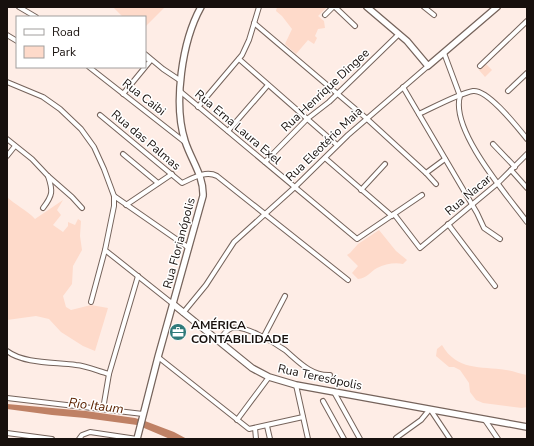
<svg xmlns="http://www.w3.org/2000/svg" width="534" height="446" viewBox="0 0 534 446" font-family="'Nunito Sans',sans-serif">
	<style>
		.green { fill: #fedaca }
		.water { fill: #bf8165 }
		.lines { fill: none; stroke-linecap: round; stroke-linejoin: round }
		.street-casing { stroke: #75635b; stroke-width: 6 }
		.secondary-casing { stroke: #75635b; stroke-width: 8 }
		.street { stroke: #fff; stroke-width: 4 }
		.secondary { stroke: #fff; stroke-width: 5.5 }
		.labels { text-anchor: middle; dominant-baseline: central; stroke-width: 3; stroke-linejoin: round; paint-order: stroke }
		.street-label { font-size: 12px; fill: #17100d; stroke: #fff }
		.poi-label { font-size: 12px; font-weight: bold; fill: #17100d; stroke: #fff; text-anchor: start }
		.water-label { font-size: 13px; font-style: italic; fill: #5e2503; stroke: #fff }
	</style>
	<rect width="100%" height="100%" fill="#feede6"/>
	<g class="green">
		<path d="M113 7H165L145 27V17H123Z"/>
		<path d="M277 7H327L318 16 324 21 325 28 318 29 315 36 317 38 314 44 308 40 296 54 285 44 292 29 282 16 276 11Z"/>
		<path d="M486 64 492 70 485 77 479 70Z"/>
		<path d="M7 197C15 205 27 210 35 219L63 200 57 210 61 215 53 225 63 232 68 226V222L75 225 78 219 81 221 80 236 82 250 73 266 72 284 63 296 66 307 71 310 91 305 108 308 95 351 83 346 61 332 49 319 36 316 7 320Z"/>
		<path d="M379 230 396 251 407 260 403 264C395 262 385 264 377 268 370 272 367 278 358 279L352 273 358 266 347 255 350 253 358 244Z"/>
		<path d="M442 345C457 371 480 366 506 370 513 371 520 374 527 375V407L522 408 483 403 476 400 470 392 469 383 460 370 454 367H449L436 356 437 349Z"/>
	</g>
	<path class="water" d="M7 404 86 411 135 418 145 421 174 432 187 439H170L137 425 85 418 52 415 7 409Z"/>
	<g class="lines">
		<g class="street-casing">
			<g id="street">
				<path d="M19 7 36 17"/>
				<path d="M335 7 355 26"/>
				<path d="M424 7 434 15"/>
				<path d="M325 15 333 7"/>
				<path d="M254 23 366 118 426 173 445 159"/>
				<path d="M7 35 17 41"/>
				<path d="M444 53 460 96C450 130 507 195 527 222"/>
				<path d="M145 54 163 69 181 81"/>
				<path d="M239 59 337 145"/>
				<path d="M480 66 527 21"/>
				<path d="M89 67 186 143"/>
				<path d="M7 82 43 97 60 109 81 129 94 147 104 169 114 196V206L105 250 173 304"/>
				<path d="M403 87 477 213 484 228 500 239"/>
				<path d="M508 91 527 73"/>
				<path d="M181 92 357 239 422 195"/>
				<path d="M123 94 151 60 145 58"/>
				<path d="M198 107 242 55 249 40 259 7"/>
				<path d="M419 114C432 108 460 93 473 91 488 89 518 128 527 139"/>
				<path d="M100 115 182 183C193 178 206 170 217 176L348 280"/>
				<path d="M228 131 268 85"/>
				<path d="M7 139 32 159 48 176 72 197 82 208"/>
				<path d="M493 144 515 167"/>
				<path d="M123 154 158 183"/>
				<path d="M7 156 15 146"/>
				<path d="M325 158 392 216"/>
				<path d="M265 162 307 119 329 102 399 34"/>
				<path d="M511 170 527 188"/>
				<path d="M426 173 436 184"/>
				<path d="M361 190 385 164"/>
				<path d="M114 196 189 248"/>
				<path d="M126 205 172 174"/>
				<path d="M43 208C53 195 53 191 48 176"/>
				<path d="M394 214 420 248 498 183 527 154"/>
				<path d="M448 224 495 286"/>
				<path d="M91 302 105 250"/>
				<path d="M183 313 206 285 234 242 295 187 348 135 428 66"/>
				<path d="M263 338 285 296"/>
				<path d="M219 341C222 336 226 330 232 328 243 324 275 343 285 350 298 361 311 376 330 375"/>
				<path d="M7 351C24 364 55 362 76 365 87 366 98 371 109 374"/>
				<path d="M158 357 249 429 303 417"/>
				<path d="M296 385 308 439"/>
				<path d="M334 392 360 439"/>
				<path d="M7 398 143 414"/>
				<path d="M323 401 344 439"/>
				<path d="M103 409 109 374 138 276"/>
				<path d="M237 420 269 377"/>
				<path d="M485 420 498 439"/>
				<path d="M267 426 270 439"/>
				<path d="M255 428 256 439"/>
				<path d="M7 433 52 439"/>
				<path d="M396 438 421 420 430 409 450 439"/>
				<path d="M79 439 82 435 90 432 137 439"/>
			</g>
		</g>
		<g class="secondary-casing">
			<g id="secondary">
				<path d="M367 7 407 41 428 66 497 7"/>
				<path d="M173 304 252 368 269 377 296 385 527 427"/>
				<path d="M137 439 158 357 203 196C204 176 191 160 185 141 173 104 182 41 201 7"/>
			</g>
		</g>
		<use href="#street" class="street"/>
		<use href="#secondary" class="secondary"/>
	</g>
	<defs>
		<g id="office-disc" transform="scale(0.9)"><circle r="9.5" fill="#2f7979" stroke="#fff"/><path d="M-6-3h4V-5.5h4V-3h4V5H-6ZM-1-4.5V-3h2v-1.5ZM-6 0V1H6V0Z" fill="#fff"/></g>
	</defs>
	<g fill-rule="evenodd">
		<use href="#office-disc" x="178" y="332"/>
	</g>
	<g class="labels">
		<g class="street-label">
			<text transform="translate(325 90) rotate(-43)">Rua Henrique Dingee</text>
			<text transform="translate(144 97) rotate(38)">Rua Caibi</text>
			<text transform="translate(238 127) rotate(40)">Rua Erna Laura Exel</text>
			<text transform="translate(146 140) rotate(40)">Rua das Palmas</text>
			<text transform="translate(324 144) rotate(-44)">Rua Eleotério Maia</text>
			<text transform="translate(468 195) rotate(-40)">Rua Nacar</text>
			<text transform="translate(179 243) rotate(-75)">Rua Florianópolis</text>
			<text transform="translate(320 377) rotate(12)">Rua Teresópolis</text>
		</g>
		<g class="poi-label">
			<text x="191" y="325">AMÉRICA<tspan x="191" dy="14">CONTABILIDADE</tspan></text>
		</g>
		<g class="water-label">
			<text transform="translate(96 406) rotate(7)">Rio Itaum</text>
		</g>
	</g>
	<rect width="534" height="446" fill="none" stroke="#17100d" stroke-width="16"/>
	<rect x="16" y="16" width="130" height="52" fill="#ffffff" stroke="#a29f9e"/>
	<rect x="24" y="29" width="20" height="6" fill="#ffffff" stroke="#a29f9e"/>
	<text x="52" y="36" font-size="12" fill="#17100d">Road</text>
	<rect x="24" y="46" width="20" height="12" fill="#fedaca" stroke="#a29f9e"/>
	<text x="52" y="56" font-size="12" fill="#17100d">Park</text>
</svg>
